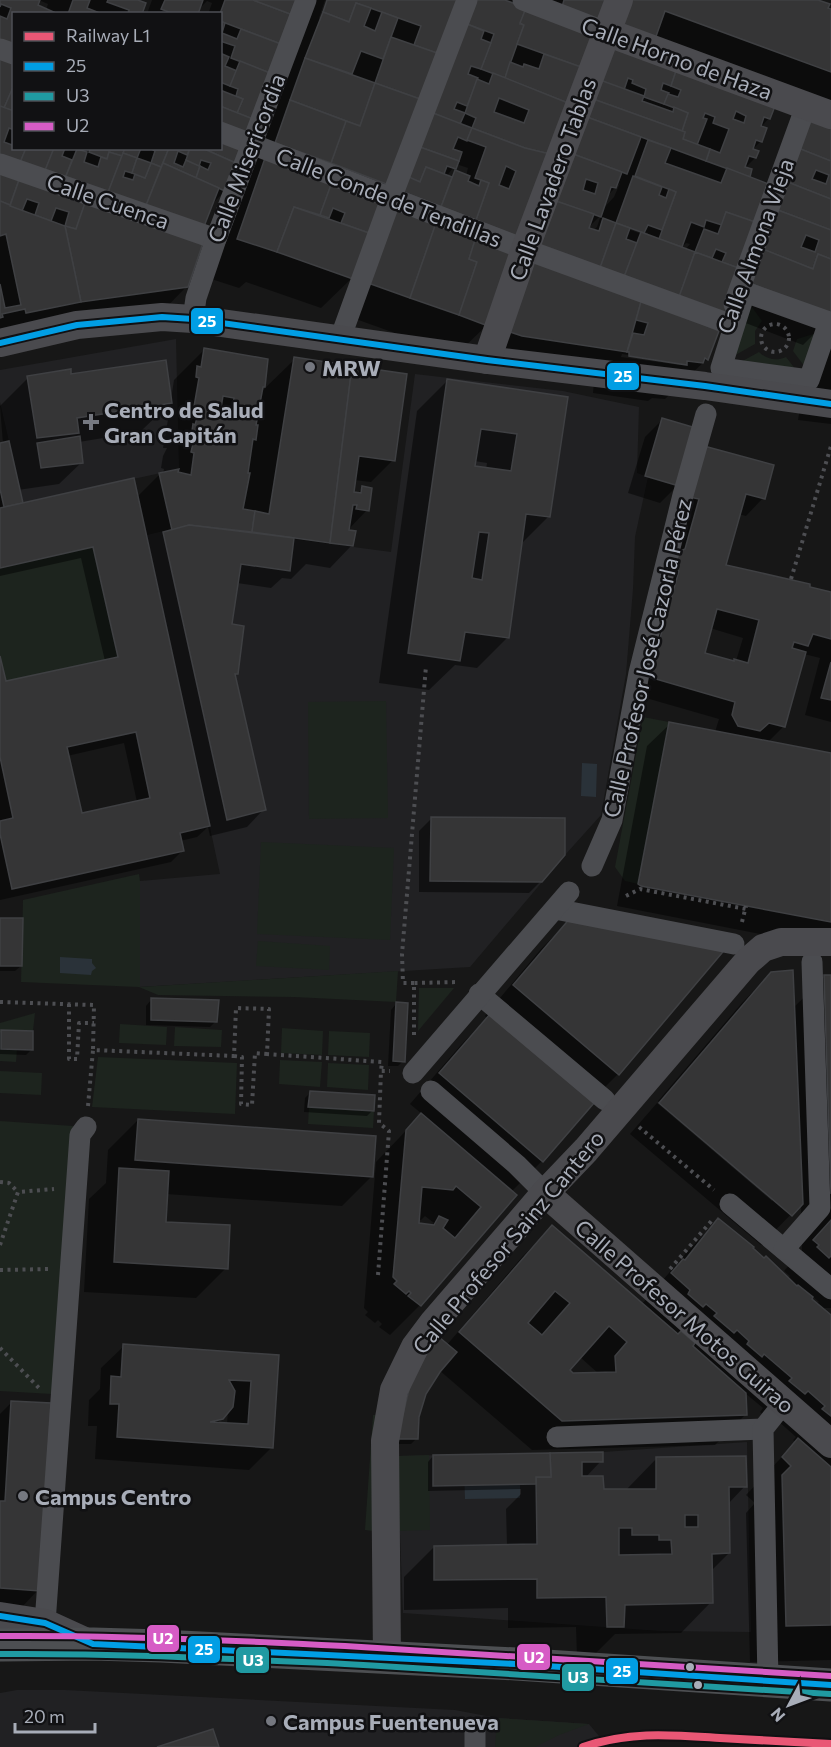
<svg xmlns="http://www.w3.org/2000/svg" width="831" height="1747" viewBox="0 0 831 1747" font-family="Commissioner,sans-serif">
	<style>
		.built { fill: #212123 }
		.green { fill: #1d241e }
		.water { fill: #2a3239 }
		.shadow { fill: #0007; fill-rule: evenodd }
		.building { fill: #353536; stroke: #3f4043; stroke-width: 1.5; fill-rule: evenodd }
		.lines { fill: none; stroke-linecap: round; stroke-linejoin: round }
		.path { stroke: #4d4e52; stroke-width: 4; stroke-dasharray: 3 4.5; stroke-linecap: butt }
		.street { stroke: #4b4c50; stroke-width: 21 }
		.secondary { stroke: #4a4a4e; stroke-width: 28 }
		.primary { stroke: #4d4f52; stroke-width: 33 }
		.bus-1-casing { stroke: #111113; stroke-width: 10 }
		.bus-2-casing { stroke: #111113; stroke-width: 10 }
		.bus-3-casing { stroke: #111113; stroke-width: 10 }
		.bus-1 { stroke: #019ee4; stroke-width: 6 }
		.bus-2 { stroke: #209aa2; stroke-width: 6 }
		.bus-3 { stroke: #d65cc5; stroke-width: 6 }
		.rail-1-casing { stroke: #111113; stroke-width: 12 }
		.rail-1 { stroke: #e95775; stroke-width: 8 }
		.poi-dot { fill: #757880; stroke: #111113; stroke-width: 2 }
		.bus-dot { fill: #a8adb8; stroke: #111113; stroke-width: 2 }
		.labels { text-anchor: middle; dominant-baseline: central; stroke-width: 5; stroke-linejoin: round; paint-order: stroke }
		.street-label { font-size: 22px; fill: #a8adb8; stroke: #111113 }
		.poi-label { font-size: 22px; font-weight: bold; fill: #a8adb8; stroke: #111113; text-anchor: start }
		.line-badge { stroke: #111113; stroke-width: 2 }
		.badge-label { font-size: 16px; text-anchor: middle; font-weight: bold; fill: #fff }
	</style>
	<rect width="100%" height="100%" fill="#171717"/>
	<g class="built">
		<path d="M176 339 179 469 23 503 0 402V370Z"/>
		<path d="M415 374 563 391 639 407 637 473 648 477 635 537 633 589 626 674 601 815 565 855 470 967 139 987 140 881 220 874 147 535 189 525 391 552Z"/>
		<path d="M747 1442 751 1632 661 1631 403 1613 397 1456 603 1452Z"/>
		<path d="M17 1690H65L455 1710 497 1718 589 1724 608 1747H0V1693Z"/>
	</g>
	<g class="green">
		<path d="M744 296 762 321 755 331V344L723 362Z"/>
		<path d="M826 330 811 375 793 351 797 339Z"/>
		<path d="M759 352C767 360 777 361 786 357L803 379 728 369Z"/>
		<path d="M93 547 118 657 6 681 0 656V568Z"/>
		<path d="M386 701 388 818 309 819 308 702Z"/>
		<path d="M643 717 669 722 638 884 625 881 615 867Z"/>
		<path d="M261 842 394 848 390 940 257 934Z"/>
		<path d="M139 874 140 881V987L398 971 396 1002 294 997 158 995 139 987 21 982 23 900Z"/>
		<path d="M258 941 330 946 329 970 256 966Z"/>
		<path d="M419 988H454L418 1031Z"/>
		<path d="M35 1013 33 1031 1 1030V1049L17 1050 16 1062 0 1061V1023Z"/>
		<path d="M120 1024 167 1027 166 1045 119 1043Z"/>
		<path d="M175 1027 222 1030 221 1047 174 1046Z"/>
		<path d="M282 1028 323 1031 322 1055 281 1053Z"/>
		<path d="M329 1031 370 1033 369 1057 328 1055Z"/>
		<path d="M98 1057 237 1063 235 1114 92 1107Z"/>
		<path d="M280 1060 322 1062 320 1087 279 1084Z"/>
		<path d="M328 1063 369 1065 368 1090 327 1087Z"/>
		<path d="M0 1071 42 1073 41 1095 0 1093Z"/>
		<path d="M309 1107 374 1111 373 1128 308 1124Z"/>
		<path d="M0 1121 73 1126 52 1394 0 1391Z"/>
		<path d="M373 1415H381L373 1531 365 1530Z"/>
		<path d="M429 1455 430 1530 399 1531 397 1456Z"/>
		<path d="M497 1718 589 1724 559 1735 535 1747H495Z"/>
	</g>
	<g class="water">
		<path d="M582 763 597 764 596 797 581 796Z"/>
		<path d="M60 957 92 959V963L96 968 92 971 91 975 60 973Z"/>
		<path d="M520 1466V1498L465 1499 464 1468Z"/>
	</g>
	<g class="shadow">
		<path d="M0 0H134L140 14H14V148H220V14H208L212 3 207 1 198 10V14H147L152 0H297L225 191 211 205 202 228 187 286 157 317 0 341ZM41 1 48 4 46 10 36 6Z"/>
		<path d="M314 0H325L319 18 322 19 329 0H813L831 11V113L648 46 769 118 761 127V141L752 150 755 158 745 168 748 178 769 186 831 123V317L803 345 722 314 707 359 665 399 652 398 648 401 593 393 594 381 491 366 604 17 586 35 589 40 487 325 456 355 339 313 352 278 321 308 246 282 239 288 202 276ZM456 164 468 168 466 176 456 172 450 178 446 177ZM620 183 614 197 602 210 607 196ZM601 215 597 227 593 231 587 229ZM628 226 648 233 647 236 628 229ZM686 243 690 244 685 250 681 248ZM622 354 680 362V365L621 357Z"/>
		<path d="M831 318V424L798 420 801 402Z"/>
		<path d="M204 350 265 377 263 390 295 359 393 460 371 482 354 480 352 493 357 494 363 488 367 510 347 531 352 545 330 568 306 564 291 579 282 578 271 588 237 583 230 625 237 673 234 676 264 809 247 827 210 836 208 827 197 837 180 841 183 850 171 862 0 900V663L5 683 105 661 81 558 0 576V445L3 444 0 406 28 378 70 375 171 399 174 380ZM166 407 170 408 163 448H167L163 456 161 468 164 469 163 473 160 474 137 497 21 505 18 490 59 484 82 462 79 442 140 432ZM124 743 137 802 80 815 67 756Z"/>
		<path d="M447 381 566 398 549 516 520 545 507 638 477 668 455 665 429 690 379 683 417 411ZM474 461 487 463 486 469 473 467Z"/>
		<path d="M662 420 682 470 763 498 746 516 739 514 725 566 831 594V722L805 715 820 658 804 654 783 727 768 742 831 754V948L617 906 647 746 670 724 715 732 719 719 632 694 678 485 660 503 628 493 645 437ZM710 628 743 638 736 661 733 663 703 654Z"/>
		<path d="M431 819 541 881 529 893 419 892V831Z"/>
		<path d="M571 919 724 948 618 1074 590 1102 542 1161 511 1192 515 1195 420 1305 390 1335 379 1327 382 1324 378 1320 375 1323 365 1315 368 1312 364 1308 376 1162 422 1114 410 1104 460 1046 487 1018 485 1016 541 949ZM425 1216 434 1223 431 1226 418 1224V1219L421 1220Z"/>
		<path d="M0 920 21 966 15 971H0Z"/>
		<path d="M771 973 793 1008 825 977H831V1308H825L823 1310 831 1317V1660L750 1662 746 1513 755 1503 746 1495 796 1442 793 1440 796 1437 777 1420 774 1423 760 1412 763 1408 745 1393V1415L715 1445 532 1450 439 1370 425 1393 418 1417 417 1438 411 1444H392L399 1401 522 1257 552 1227 642 1304 688 1251 718 1220 787 1279 790 1276 784 1271 802 1251 801 1204 761 1245 630 1134 657 1103 772 1201V1197L658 1101 741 1004ZM812 1296 819 1302 816 1304 810 1299ZM580 1357 599 1374H572L568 1371Z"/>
		<path d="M151 1000 216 1021 210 1027 146 1025V1006Z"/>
		<path d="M396 1004 403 1061 398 1066H388L391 1010Z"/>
		<path d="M2 1031 31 1050 26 1055 0 1054V1033Z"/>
		<path d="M310 1093 373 1110 367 1116 304 1112 305 1098Z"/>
		<path d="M138 1120 372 1176 342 1206 166 1194 164 1223 226 1268 196 1298 84 1292 89 1199 106 1183 108 1150Z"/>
		<path d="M124 1346 277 1357 271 1448 249 1470 95 1459 97 1426H88L89 1400 100 1389 101 1368ZM228 1411 227 1424H217L222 1418Z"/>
		<path d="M12 1402 38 1590 21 1608 0 1606V1414Z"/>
		<path d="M433 1456 601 1461 585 1478 602 1491 626 1490 656 1459 745 1486 728 1504 729 1553 711 1571V1602L681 1633 615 1634 593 1656 577 1657 576 1627 508 1628V1608L404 1610V1577L434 1547 507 1546 506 1509 521 1494V1489L428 1491V1462Z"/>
	</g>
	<g class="building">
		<path d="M0 0H40L38 5 58 14H14V48L0 44V16L7 19 11 8 1 4 0 7Z"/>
		<path d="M73 0H90L87 8 102 14H68Z"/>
		<path d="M108 0H138L146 3 142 14H128L129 10 107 2Z"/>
		<path d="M165 0H203L198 14H174L161 9Z"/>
		<path d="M225 0H253L293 15 281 44 220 21V14Z"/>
		<path d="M253 0H298L293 15Z"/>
		<path d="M327 0H458L437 53 414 45 421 26 356 3 349 22 323 12Z"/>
		<path d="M476 0H505L526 8 520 24 524 25 505 78 481 69 494 34 467 24Z"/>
		<path d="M564 0H610L601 22 562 7Z"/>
		<path d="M627 0H818L830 4 828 8 831 9V72L665 11 654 42 617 29Z"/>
		<path d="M356 3 371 8 364 26 375 31 382 12 398 18 383 59 361 51 352 74 305 58 323 12 349 22Z"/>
		<path d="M526 8 584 29 591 40 581 67 517 44 524 25 520 23Z"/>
		<path d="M220 21 225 23 222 33 237 39 241 29 281 44 270 73 231 58 235 46 220 41Z"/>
		<path d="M467 24 484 31 481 39 491 43 481 69 471 66 468 74 478 78 467 106 457 102 454 109 465 113 460 124 433 113Z"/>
		<path d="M391 37 437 53 420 99 375 83Z"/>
		<path d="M614 42 678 65 671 86 663 83 661 90 669 93 664 104 644 97 646 89 632 83 633 80 628 78 624 90 600 80Z"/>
		<path d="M220 53 229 57 225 66 237 71 230 86 220 82Z"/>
		<path d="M544 54 581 67 568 103 505 78 510 62 523 67 524 64 539 69Z"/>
		<path d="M0 55 14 60V85L4 108 0 106Z"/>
		<path d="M305 58 375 83 360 126 290 100Z"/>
		<path d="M240 61 270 73 253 119 237 113 243 99 236 96 238 89 230 86Z"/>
		<path d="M678 65 777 101 770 119 764 117 761 126 767 128 762 142 756 140 753 149 759 151 756 158 749 156 745 167 752 169 750 177 706 161 710 149 720 153 729 129 713 123 715 117 705 113 703 118 707 119 697 145 683 139 685 132 682 131 688 113 664 104 668 94 678 97 681 90 671 86ZM736 111 746 116 744 123 733 119Z"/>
		<path d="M493 73 568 103 550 154 525 148 472 128 476 118 465 113 477 79 489 84ZM499 98 529 110 524 123 494 112Z"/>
		<path d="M600 80 644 96 642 101 673 112 674 107 688 113 682 131 593 99Z"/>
		<path d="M375 83 420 99 389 185 331 163 346 121 360 126Z"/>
		<path d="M14 85V111L4 108Z"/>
		<path d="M220 90 243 99 237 113 220 106Z"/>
		<path d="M593 99 685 132 683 139 710 149 706 161 587 117Z"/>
		<path d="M290 100 346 121 331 163 275 143Z"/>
		<path d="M0 106 14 111V130L9 128 4 142 12 145 14 140V148H26L19 165 0 158Z"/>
		<path d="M220 106 253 119 247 135 220 126Z"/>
		<path d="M433 113 472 128 467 141 458 137 453 149 462 152 459 161 420 147Z"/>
		<path d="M811 113 831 121V161L798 148Z"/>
		<path d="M587 117 641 137 627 174 573 154Z"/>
		<path d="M472 128 525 148 550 154 521 238 476 220 489 183 475 178 486 147 467 140ZM506 166 516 171 509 189 499 185Z"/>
		<path d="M220 139 244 148 238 164 202 148H220Z"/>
		<path d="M648 140 671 148 665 163 721 183 727 168 771 185 758 223 726 212 722 225 706 220 704 227 691 222 682 247 659 239 676 192 635 176Z"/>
		<path d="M417 146 459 161 456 169 447 166 444 174 426 167 420 182 405 176Z"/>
		<path d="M26 148H54L44 173 19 165Z"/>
		<path d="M54 148H65L62 156 72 160 64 181 44 173Z"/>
		<path d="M91 148H125L122 156 109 152 107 159 89 152Z"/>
		<path d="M125 148H141L137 158 123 153Z"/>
		<path d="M150 148H169L161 167 151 163 155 151Z"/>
		<path d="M169 148H190L187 155 178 151 174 163 183 167 186 160 200 166 196 178 163 163Z"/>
		<path d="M190 148H202L238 164 227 192 196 178 200 166 208 170 211 163 201 160 199 166 186 160Z"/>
		<path d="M798 148 831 161V199L785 181ZM816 170 829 175 826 184 812 179Z"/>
		<path d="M77 149 87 152 84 162 98 167 101 157 107 159 109 152 122 156 107 195 64 181Z"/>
		<path d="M123 153 137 158 132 173 125 171 123 177 133 180 135 174 145 178 151 163 161 167 145 208 107 195Z"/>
		<path d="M573 154 622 172 616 188 611 187 601 217 556 201ZM586 179 598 183 595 194 583 190Z"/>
		<path d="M137 158 151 163 145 178 132 173Z"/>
		<path d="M265 158 332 182 320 215 294 207 277 252 237 239Z"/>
		<path d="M163 163 219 188 203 229 145 208Z"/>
		<path d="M426 167 452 177 441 207 403 192 409 177 420 182Z"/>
		<path d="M0 170 20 177 10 205 0 201Z"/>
		<path d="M455 170 470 176 468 181 479 186 481 180 489 183 476 220 441 207Z"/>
		<path d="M633 176 662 187 659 195 666 198 669 189 676 192 662 230 648 225 644 233 616 223Z"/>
		<path d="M20 177 86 200 76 229 65 226 69 212 56 208 51 221 35 215 39 203 27 199 22 211 10 206Z"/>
		<path d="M785 181 831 199V230L775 209Z"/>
		<path d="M332 182 381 201 369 233 341 223 345 213 333 208 329 218 320 215Z"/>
		<path d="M86 200 204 240 188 287 81 302 65 226 76 229Z"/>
		<path d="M0 201 10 205V206L65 226 81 302 26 313 25 309 2 314 3 317 0 318V284L5 308 21 305 6 234 0 236Z"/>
		<path d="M556 201 594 214 589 228 599 231 603 218 616 223 600 268 540 246Z"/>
		<path d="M294 207 369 233 353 279 277 252Z"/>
		<path d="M395 208 436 223 410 298 368 283Z"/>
		<path d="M775 209 831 230V259L818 254 813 269 760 248ZM806 235 819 240 815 252 801 247Z"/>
		<path d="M726 212 758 223 741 269 722 262 726 253 716 249 712 258 695 252 704 229 718 234Z"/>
		<path d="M436 223 476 237 469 259 477 262 459 315 410 298Z"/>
		<path d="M616 223 630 228 626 239 637 243 624 277 600 268Z"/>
		<path d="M641 232 695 252 679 297 624 277Z"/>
		<path d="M476 237 514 251 488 326 459 315 477 262 469 259Z"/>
		<path d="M760 248 813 269 818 254 831 259V314L747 282Z"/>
		<path d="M695 252 741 269 725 314 679 297Z"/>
		<path d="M535 259 642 298 627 352 522 336 510 332Z"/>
		<path d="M642 298 719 331 708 360 705 358 703 363 687 361V365L629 356V352H627L633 333 644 335 648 323 636 320Z"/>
		<path d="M204 348 268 359 265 387H263L258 414 256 425H258L256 440 253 439 248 473H250L243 509 255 511 252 532 189 525 172 530 159 473 179 469 178 472 191 475 194 453 191 452 194 439 191 438 193 424 195 425 197 418H192L199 378 196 377 197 366 201 367ZM223 396 234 398 232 410 221 408Z"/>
		<path d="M294 357 352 366 330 543 252 532 255 511 269 514Z"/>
		<path d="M166 360 172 403 77 418 79 433 37 438 27 376 71 369V374Z"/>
		<path d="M352 366 407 374 395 461 359 456 354 492 361 493 362 486 372 488 369 511 356 509 357 505H353L349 530 356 531 353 546 330 543Z"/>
		<path d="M447 379 568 397 550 517 526 514 509 638 465 632 460 661 408 653ZM481 429 517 434 511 471 475 466ZM479 532 489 533 482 580 472 578Z"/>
		<path d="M662 418 696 428 679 486 645 476Z"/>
		<path d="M80 436 83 463 41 468 37 443Z"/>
		<path d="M9 441 23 503 4 507 0 489V443Z"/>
		<path d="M704 446 774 465 765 499 746 494 726 565 810 584V587L831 592V639L813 634 808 646 794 642 792 648 806 652 785 727 769 723 760 731 738 726 732 715 735 702 649 677 679 571 674 566 678 552 685 549 699 499 689 497ZM717 609 759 620 748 663 734 659V661L705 653Z"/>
		<path d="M134 478 210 826 180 833 184 851 12 889 0 834V821L13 818 0 757V656L6 681 118 657 93 547 0 568V508ZM136 732 150 798 82 813 67 747Z"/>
		<path d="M189 525 294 538 290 571 241 564 232 624 244 626 238 674H235L266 810 227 820 163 532Z"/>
		<path d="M831 662V700L821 698Z"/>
		<path d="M669 722 831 753V922L641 886 638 884Z"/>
		<path d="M431 817 565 818V855L542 882 430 881Z"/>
		<path d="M571 917 727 947 619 1075 513 985Z"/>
		<path d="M0 918H23L22 966H0Z"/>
		<path d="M793 970 803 1204 792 1216 659 1103 771 972Z"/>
		<path d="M824 975H831V1194L829 1134Z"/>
		<path d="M151 998 219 1000 217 1022 151 1020Z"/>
		<path d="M396 1002 408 1003 405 1062 393 1061Z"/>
		<path d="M490 1014 594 1103 543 1162 439 1073Z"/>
		<path d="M1 1030 33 1031V1050L1 1049Z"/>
		<path d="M310 1091 375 1095 374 1111 308 1107Z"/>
		<path d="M421 1113 517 1195 421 1306 408 1296 411 1293 409 1291 406 1294 394 1284 397 1281 393 1277 406 1130ZM456 1186 481 1207 455 1238 443 1228 448 1220 439 1216 434 1225 419 1223 422 1187 453 1190Z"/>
		<path d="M138 1119 376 1136 373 1177 135 1160Z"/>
		<path d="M119 1168 169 1171 166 1222 230 1225 228 1269 114 1262Z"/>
		<path d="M718 1218 754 1247 753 1248 764 1258 766 1256 797 1286 798 1285 813 1297 812 1299 831 1315V1416L822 1409 825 1406 808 1391 805 1394 789 1381 792 1378 764 1354 762 1357 747 1344 749 1341 737 1330 734 1333 714 1316 717 1313 706 1304 703 1307 688 1294 690 1290 671 1273 683 1259 685 1260Z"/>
		<path d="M831 1220V1256L829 1258 817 1247 819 1245 813 1240Z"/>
		<path d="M552 1225 678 1334 681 1331 695 1343 693 1346 746 1393 747 1415 562 1421 459 1332ZM555 1291 570 1303 542 1335 528 1323ZM609 1326 627 1342 615 1356 616 1372 573 1373 570 1370Z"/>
		<path d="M439 1337 457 1352 440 1372 426 1394 419 1417 418 1439H397L413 1373Z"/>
		<path d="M123 1344 279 1355 273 1448 117 1437 119 1404H110L111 1376 121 1377ZM229 1380 251 1381 248 1424 210 1422 223 1419 233 1407 235 1391Z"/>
		<path d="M11 1401 51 1403 40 1591 0 1588V1501H5Z"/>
		<path d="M798 1438 831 1467V1625L786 1626 782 1475 791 1466 782 1457Z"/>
		<path d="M603 1452V1462H582V1476H603L604 1489H656V1457L746 1456 747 1487H729L730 1553 712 1554 713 1603 625 1605 624 1627H607L606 1597 537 1598V1579L434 1580V1546L537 1544 536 1477H551L550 1453ZM685 1515H698V1527H685ZM619 1528H632V1535H659V1540H671L672 1554 619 1555Z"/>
		<path d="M550 1453 551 1477H536V1484L433 1486V1455Z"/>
		<path d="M213 1729 219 1747H157Z"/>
	</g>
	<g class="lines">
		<g class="path">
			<circle cx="775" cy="338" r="14"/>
			<path d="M791 579 831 446"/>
			<path d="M626 896 640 889 746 909"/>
			<path d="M742 922 746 906"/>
			<path d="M414 983H403L402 954 426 666"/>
			<path d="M0 1002 94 1005 93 1050"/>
			<path d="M69 1004V1059H77L79 1023H94"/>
			<path d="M414 1035V983L459 982"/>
			<path d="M234 1056 242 1057 241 1104 252 1105 255 1053 267 1054"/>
			<path d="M88 1106 93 1050 234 1056 236 1008 269 1009 267 1054 382 1062 381 1071"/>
			<path d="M639 1127 714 1190"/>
			<path d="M0 1182 9 1183 18 1192"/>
			<path d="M0 1245 18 1192 54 1189"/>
			<path d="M670 1269 714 1218"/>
			<path d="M0 1270 49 1269"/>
			<path d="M378 1275 389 1131 379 1123 381 1071H390"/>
			<path d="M0 1348 39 1388"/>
		</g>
		<g class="street">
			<path d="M523 0 606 32"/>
			<path d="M0 49 14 54"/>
			<path d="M220 132 535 253 727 323"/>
			<path d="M0 164 216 239"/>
			<path d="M745 292 829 322 809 380 721 368Z"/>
			<path d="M734 304 806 106"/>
			<path d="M193 319 196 298 216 239 306 0"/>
			<path d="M340 339 389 204 467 0"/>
			<path d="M592 866 612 820 639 673 683 495 706 414"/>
			<path d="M555 909 734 944"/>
			<path d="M479 994 605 1100"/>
			<path d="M413 1073 569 892"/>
			<path d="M431 1091 517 1165 545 1193"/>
			<path d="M730 1204 831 1289"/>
			<path d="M784 1249 820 1208 812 962"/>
			<path d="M557 1437 763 1429"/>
			<path d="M45 1623 80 1135 86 1127"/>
			<path d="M768 1681 763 1429 775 1414"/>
			<path d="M475 1731V1747"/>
		</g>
		<g class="secondary">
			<path d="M606 32 831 115"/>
			<path d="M0 343 77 325 162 317 193 319 487 360 705 386 831 404"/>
			<path d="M487 360 525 249 619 0"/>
			<path d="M545 1193 831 1444"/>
			<path d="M0 1616 45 1623 91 1644"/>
			<path d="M387 1659 385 1441 394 1390 415 1347 433 1323 545 1193 586 1150 748 961 763 948 781 942H831"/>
		</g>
		<path class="primary" d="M0 1645 93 1644 161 1646 516 1664 831 1685"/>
		<g class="bus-1-casing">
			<g id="bus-1">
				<path d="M0 343 77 325 162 317 193 319 487 360 705 386 831 404"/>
				<path d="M0 1616 45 1623 93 1644 516 1664 831 1685"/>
			</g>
		</g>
		<g class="bus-2-casing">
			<path id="bus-2" d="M0 1654C115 1653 230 1659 345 1664 507 1673 669 1683 830 1694"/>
		</g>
		<g class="bus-3-casing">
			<path id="bus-3" d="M0 1636C115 1635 230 1640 345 1646 507 1655 669 1665 831 1676"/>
		</g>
		<use href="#bus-1" class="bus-1"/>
		<use href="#bus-2" class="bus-2"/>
		<use href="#bus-3" class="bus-3"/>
		<g class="rail-1-casing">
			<path id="rail-1" d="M583 1747C631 1731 671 1735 720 1738 757 1740 794 1742 831 1744"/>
		</g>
		<use href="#rail-1" class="rail-1"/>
	</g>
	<g class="poi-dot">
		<circle cx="310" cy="367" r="6"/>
		<path d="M88 413h6v6h6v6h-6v6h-6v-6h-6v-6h6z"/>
		<circle cx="23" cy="1496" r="6"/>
		<circle cx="271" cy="1721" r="6"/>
	</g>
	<g class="bus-dot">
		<circle cx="690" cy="1667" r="5"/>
		<circle cx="698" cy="1685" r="5"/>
	</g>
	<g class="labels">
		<g class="street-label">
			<text transform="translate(677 58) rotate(20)">Calle Horno de Haza</text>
			<text transform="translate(246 158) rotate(-69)">Calle Misericordia</text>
			<text transform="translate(552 179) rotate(-70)">Calle Lavadero Tablas</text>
			<text transform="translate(389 197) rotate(21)">Calle Conde de Tendillas</text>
			<text transform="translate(108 201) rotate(19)">Calle Cuenca</text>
			<text transform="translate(755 246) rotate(-70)">Calle Almona Vieja</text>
			<text transform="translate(647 658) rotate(-77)">Calle Profesor José Cazorla Pérez</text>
			<text transform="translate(508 1242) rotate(-50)">Calle Profesor Sainz Cantero</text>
			<text transform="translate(685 1316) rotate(41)">Calle Profesor Motos Guirao</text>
		</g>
		<g class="poi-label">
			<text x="322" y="367">MRW</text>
			<text x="104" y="409">Centro de Salud<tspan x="104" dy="25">Gran Capitán</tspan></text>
			<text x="35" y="1496">Campus Centro</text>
			<text x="283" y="1721">Campus Fuentenueva</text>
		</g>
	</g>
	<g class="line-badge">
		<rect x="190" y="307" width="34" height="28" rx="6" fill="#019ee4"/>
		<rect x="606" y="362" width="34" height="29" rx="6" fill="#019ee4"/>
		<rect x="146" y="1624" width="34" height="29" rx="6" fill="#d65cc5"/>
		<rect x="187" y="1635" width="34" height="29" rx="6" fill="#019ee4"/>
		<rect x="516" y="1643" width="35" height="28" rx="6" fill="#d65cc5"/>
		<rect x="235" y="1646" width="35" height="28" rx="6" fill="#209aa2"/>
		<rect x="605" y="1657" width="34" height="28" rx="6" fill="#019ee4"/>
		<rect x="561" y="1663" width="34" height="29" rx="6" fill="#209aa2"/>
	</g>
	<g class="badge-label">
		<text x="207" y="327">25</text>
		<text x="623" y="382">25</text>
		<text x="163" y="1644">U2</text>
		<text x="204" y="1655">25</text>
		<text x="534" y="1663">U2</text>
		<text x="253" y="1666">U3</text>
		<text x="622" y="1677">25</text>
		<text x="578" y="1683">U3</text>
	</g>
	<rect x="12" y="12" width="210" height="138" fill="#111113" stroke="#4d4f55" stroke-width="1.5"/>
	<rect x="24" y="32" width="30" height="9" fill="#e95775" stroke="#4d4f55" stroke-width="1.5"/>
	<text x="66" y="42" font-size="18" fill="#a8adb8">Railway L1</text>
	<rect x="24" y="62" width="30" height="9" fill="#019ee4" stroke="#4d4f55" stroke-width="1.5"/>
	<text x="66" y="72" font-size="18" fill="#a8adb8">25</text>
	<rect x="24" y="92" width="30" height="9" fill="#209aa2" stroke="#4d4f55" stroke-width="1.5"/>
	<text x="66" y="102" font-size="18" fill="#a8adb8">U3</text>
	<rect x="24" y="122" width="30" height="9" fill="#d65cc5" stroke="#4d4f55" stroke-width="1.5"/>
	<text x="66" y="132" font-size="18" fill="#a8adb8">U2</text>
	<g transform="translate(789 1705) rotate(229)" stroke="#111113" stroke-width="4.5" paint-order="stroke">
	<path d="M0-4.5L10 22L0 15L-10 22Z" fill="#a8adb8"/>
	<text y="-9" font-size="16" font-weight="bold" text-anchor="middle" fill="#a8adb8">N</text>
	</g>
	<path d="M15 1723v9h80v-9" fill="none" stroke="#a8adb8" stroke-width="3"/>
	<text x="24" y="1723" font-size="18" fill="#a8adb8" stroke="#111113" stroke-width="4.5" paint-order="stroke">20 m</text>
</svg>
